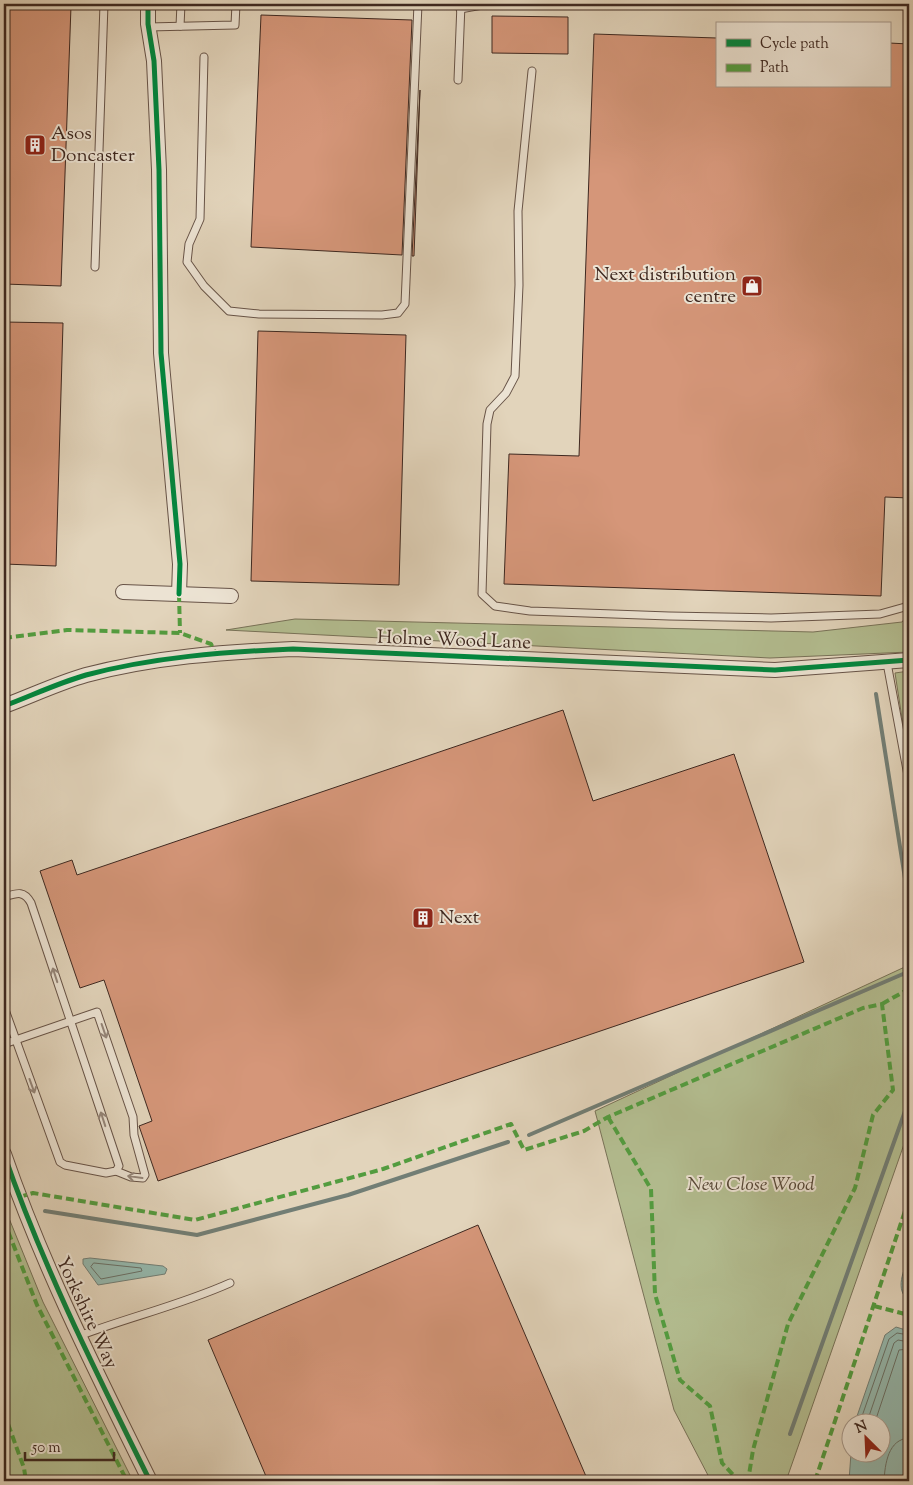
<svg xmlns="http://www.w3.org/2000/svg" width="913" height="1485" viewBox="0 0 913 1485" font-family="'Sorts Mill Goudy',serif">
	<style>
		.green { fill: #b3bd90; stroke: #787258 }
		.water { fill: #95b8ad; stroke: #727e75 }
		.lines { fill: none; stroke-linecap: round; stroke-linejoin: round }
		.shore { stroke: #6a7066; stroke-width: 1 }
		.stream { stroke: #727e75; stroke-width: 4 }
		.building { fill: #d59679; stroke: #3e2820 }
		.service-casing { stroke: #675347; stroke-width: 9 }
		.minor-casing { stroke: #675347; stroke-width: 16 }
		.service { stroke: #ece3d3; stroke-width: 7 }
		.minor { stroke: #ece3d3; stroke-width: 14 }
		.quiet { stroke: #539c3f; stroke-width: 4; stroke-dasharray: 8 4; stroke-linecap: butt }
		.cycleway-casing { stroke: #ece3d3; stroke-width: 8 }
		.cycleway { stroke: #00873e; stroke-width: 5 }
		.oneway { stroke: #95867a }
		.labels { text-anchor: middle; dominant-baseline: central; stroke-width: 4; stroke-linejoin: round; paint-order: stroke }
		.poi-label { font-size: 19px; fill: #3e2820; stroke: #ece3d3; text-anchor: start }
		.street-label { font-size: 19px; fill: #3e2820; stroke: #ece3d3 }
		.park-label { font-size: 19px; font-style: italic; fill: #554636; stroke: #ece3d3 }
	</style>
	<rect width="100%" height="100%" fill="#e2d4bb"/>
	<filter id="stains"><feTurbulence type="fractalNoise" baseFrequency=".004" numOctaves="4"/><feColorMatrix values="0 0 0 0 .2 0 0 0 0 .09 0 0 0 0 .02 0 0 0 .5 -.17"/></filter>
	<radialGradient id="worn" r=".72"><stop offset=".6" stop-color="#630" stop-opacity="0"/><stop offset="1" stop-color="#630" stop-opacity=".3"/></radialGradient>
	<g class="green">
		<path d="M909 613V652L770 658 226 630 295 619 813 632 902 622Z"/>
		<path d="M909 671V763L895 673Z"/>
		<path d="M909 965V1130L786 1481H711L674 1410 595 1111Z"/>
		<path d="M4 1206 43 1302 133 1481H4Z"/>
	</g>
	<g class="water">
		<path d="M909 1256V1301C894 1289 904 1271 909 1256Z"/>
		<path d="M90 1258 163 1266 167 1269 165 1274 98 1285 83 1264V1259Z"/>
		<path d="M896 1327 909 1331V1445L902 1481H849L851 1453 880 1452V1422H855L885 1335Z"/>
	</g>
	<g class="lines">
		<g class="shore">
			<path d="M94 1263 141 1268 142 1271 101 1279 91 1267Z"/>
			<path d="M860 1422 889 1339 897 1333 909 1335"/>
			<path d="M867 1422 894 1343 898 1340 909 1342"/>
			<path d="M875 1422 899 1350 909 1349"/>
			<path d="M884 1481C885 1464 888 1439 909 1438"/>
		</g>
		<g class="stream">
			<path d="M876 694 909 904"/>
			<path d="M529 1135 903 974 909 978"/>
			<path d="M45 1211 197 1235 348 1195 508 1142"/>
			<path d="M790 1434 909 1100"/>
		</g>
	</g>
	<g class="building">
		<path d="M4 4 71 6 61 286 4 284Z"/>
		<path d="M261 15 412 20 402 255 251 247Z"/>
		<path d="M492 16 568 17V54L492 53Z"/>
		<path d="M594 34 717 38V86H889V43L909 44V498L885 497 881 596 504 584 509 454 579 456Z"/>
		<path d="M420 90 414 256H412Z"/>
		<path d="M4 322 63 323 56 566 4 564Z"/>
		<path d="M258 331 406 335 399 585 251 581Z"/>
		<path d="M563 710 593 801 734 754 804 962 158 1181 139 1126 152 1121 104 980 80 988 40 871 72 860 77 875Z"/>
		<path d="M478 1225 588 1481H268L208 1340Z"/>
	</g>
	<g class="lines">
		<g class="service-casing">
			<g id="service">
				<path d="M460 9 488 4"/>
				<path d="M180 26 181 4"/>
				<path d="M148 27 235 25 236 4"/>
				<path d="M204 57 200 219 189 244 187 262 204 286 229 311 259 314 382 315 398 313 405 304 418 4"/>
				<path d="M532 71 518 211 519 285 515 376 506 393 490 410 487 424 482 594 495 606 530 611 669 616 771 618 880 614 905 607 909 603"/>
				<path d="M458 80 461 4"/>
				<path d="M95 267 104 4"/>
				<path d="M887 663 909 781"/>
				<path d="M4 897C17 893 24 890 31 903L119 1166 116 1171 106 1173 65 1165 60 1162 4 1007"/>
				<path d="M4 1044 97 1012 133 1117 134 1135 145 1175 143 1178 131 1177 116 1171"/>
				<path d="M79 1336C129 1317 181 1305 230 1283"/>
			</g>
		</g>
		<g class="minor-casing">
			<g id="minor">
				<path d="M148 4V24L154 61 159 170 161 353 180 564 179 594"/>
				<path d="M123 592 231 596"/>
				<path d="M4 706C31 696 58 683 86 675 154 657 223 652 293 649L775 670 909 660"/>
				<path d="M4 1154C43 1267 97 1374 150 1481"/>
			</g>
		</g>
		<use href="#service" class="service"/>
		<use href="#minor" class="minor"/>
		<g class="quiet">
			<path d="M179 594 180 633"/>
			<path d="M4 638 67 630 180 633 211 644 215 652"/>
			<path d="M882 1004 905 991H909"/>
			<path d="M608 1117 651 1189 655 1294 680 1380 710 1406 722 1463 739 1481"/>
			<path d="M19 1197 33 1193 195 1220 383 1169 511 1124 524 1150 584 1131 608 1117 863 1008 882 1004 893 1090 873 1115 855 1188 788 1324 753 1450 748 1481"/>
			<path d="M4 1221 37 1305 127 1481"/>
			<path d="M874 1306 909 1315"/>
			<path d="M4 1413 24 1468 26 1481"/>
			<path d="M815 1481 909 1199"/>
		</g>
		<g class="cycleway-casing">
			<g id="cycleway">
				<path d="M148 4V24L154 61 159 170 161 353 180 564 179 594"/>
				<path d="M4 706C31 696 58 683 86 675 154 657 223 652 293 649L775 670 909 660"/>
				<path d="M4 1154C43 1267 97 1374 150 1481"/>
			</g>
		</g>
		<use href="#cycleway" class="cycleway"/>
	</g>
	<defs><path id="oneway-shaft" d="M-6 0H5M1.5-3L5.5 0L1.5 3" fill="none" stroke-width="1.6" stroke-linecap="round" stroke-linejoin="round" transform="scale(1.25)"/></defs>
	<g class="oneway">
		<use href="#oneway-shaft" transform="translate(55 975) rotate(-108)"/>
		<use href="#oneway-shaft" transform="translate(104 1031) rotate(71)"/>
		<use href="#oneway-shaft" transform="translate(32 1086) rotate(70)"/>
		<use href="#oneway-shaft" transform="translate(103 1119) rotate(-108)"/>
		<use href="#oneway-shaft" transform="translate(135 1177) rotate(-172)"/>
	</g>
	<defs>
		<g id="building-square" transform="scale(1.125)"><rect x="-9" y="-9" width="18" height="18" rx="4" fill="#8f2418" stroke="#ece3d3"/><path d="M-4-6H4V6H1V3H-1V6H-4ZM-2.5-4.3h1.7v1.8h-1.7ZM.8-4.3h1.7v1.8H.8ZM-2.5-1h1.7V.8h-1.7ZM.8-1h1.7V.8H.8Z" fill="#fff"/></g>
		<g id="shop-square" transform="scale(1.125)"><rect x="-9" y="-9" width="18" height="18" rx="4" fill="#8f2418" stroke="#ece3d3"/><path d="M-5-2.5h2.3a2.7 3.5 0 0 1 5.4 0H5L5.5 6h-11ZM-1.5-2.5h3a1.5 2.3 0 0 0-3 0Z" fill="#fff"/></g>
	</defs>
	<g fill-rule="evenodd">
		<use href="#building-square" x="35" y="145"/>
		<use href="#shop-square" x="752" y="286"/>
		<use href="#building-square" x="423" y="918"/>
	</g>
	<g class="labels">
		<g class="poi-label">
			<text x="51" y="134">Asos<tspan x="51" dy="22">Doncaster</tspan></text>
			<text x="736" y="275" text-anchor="end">Next distribution<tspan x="736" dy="22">centre</tspan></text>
			<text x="439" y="918">Next</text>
		</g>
		<g class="street-label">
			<text transform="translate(454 641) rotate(2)">Holme Wood Lane</text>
			<text transform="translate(86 1313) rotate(65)">Yorkshire Way</text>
		</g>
		<g class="park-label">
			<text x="751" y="1185">New Close Wood</text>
		</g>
	</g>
	<rect width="913" height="1485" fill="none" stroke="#e2d4bb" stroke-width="20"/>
	<rect x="5" y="5" width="903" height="1475" fill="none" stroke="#3e2820" stroke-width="2.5"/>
	<rect x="10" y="10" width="893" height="1465" fill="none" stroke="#3e2820"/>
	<rect x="716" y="22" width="175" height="65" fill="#ece3d3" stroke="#a6988b"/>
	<rect x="726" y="39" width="25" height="8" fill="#00873e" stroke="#a6988b"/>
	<text x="760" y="48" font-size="15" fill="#3e2820">Cycle path</text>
	<rect x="726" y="64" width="25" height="8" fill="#539c3f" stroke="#a6988b"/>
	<text x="760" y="72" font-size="15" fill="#3e2820">Path</text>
	<g transform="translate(866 1438) rotate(336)"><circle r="24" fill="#ece3d3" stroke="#a6988b"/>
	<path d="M0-4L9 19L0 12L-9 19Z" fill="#8f2418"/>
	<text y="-8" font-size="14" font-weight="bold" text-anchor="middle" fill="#3e2820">N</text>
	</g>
	<path d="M25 1452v8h89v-8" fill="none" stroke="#3e2820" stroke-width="2.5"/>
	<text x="32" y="1452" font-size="15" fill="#3e2820" stroke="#ece3d3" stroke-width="4" paint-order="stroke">50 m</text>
	<rect width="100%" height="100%" filter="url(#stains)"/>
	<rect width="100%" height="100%" fill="url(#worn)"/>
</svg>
